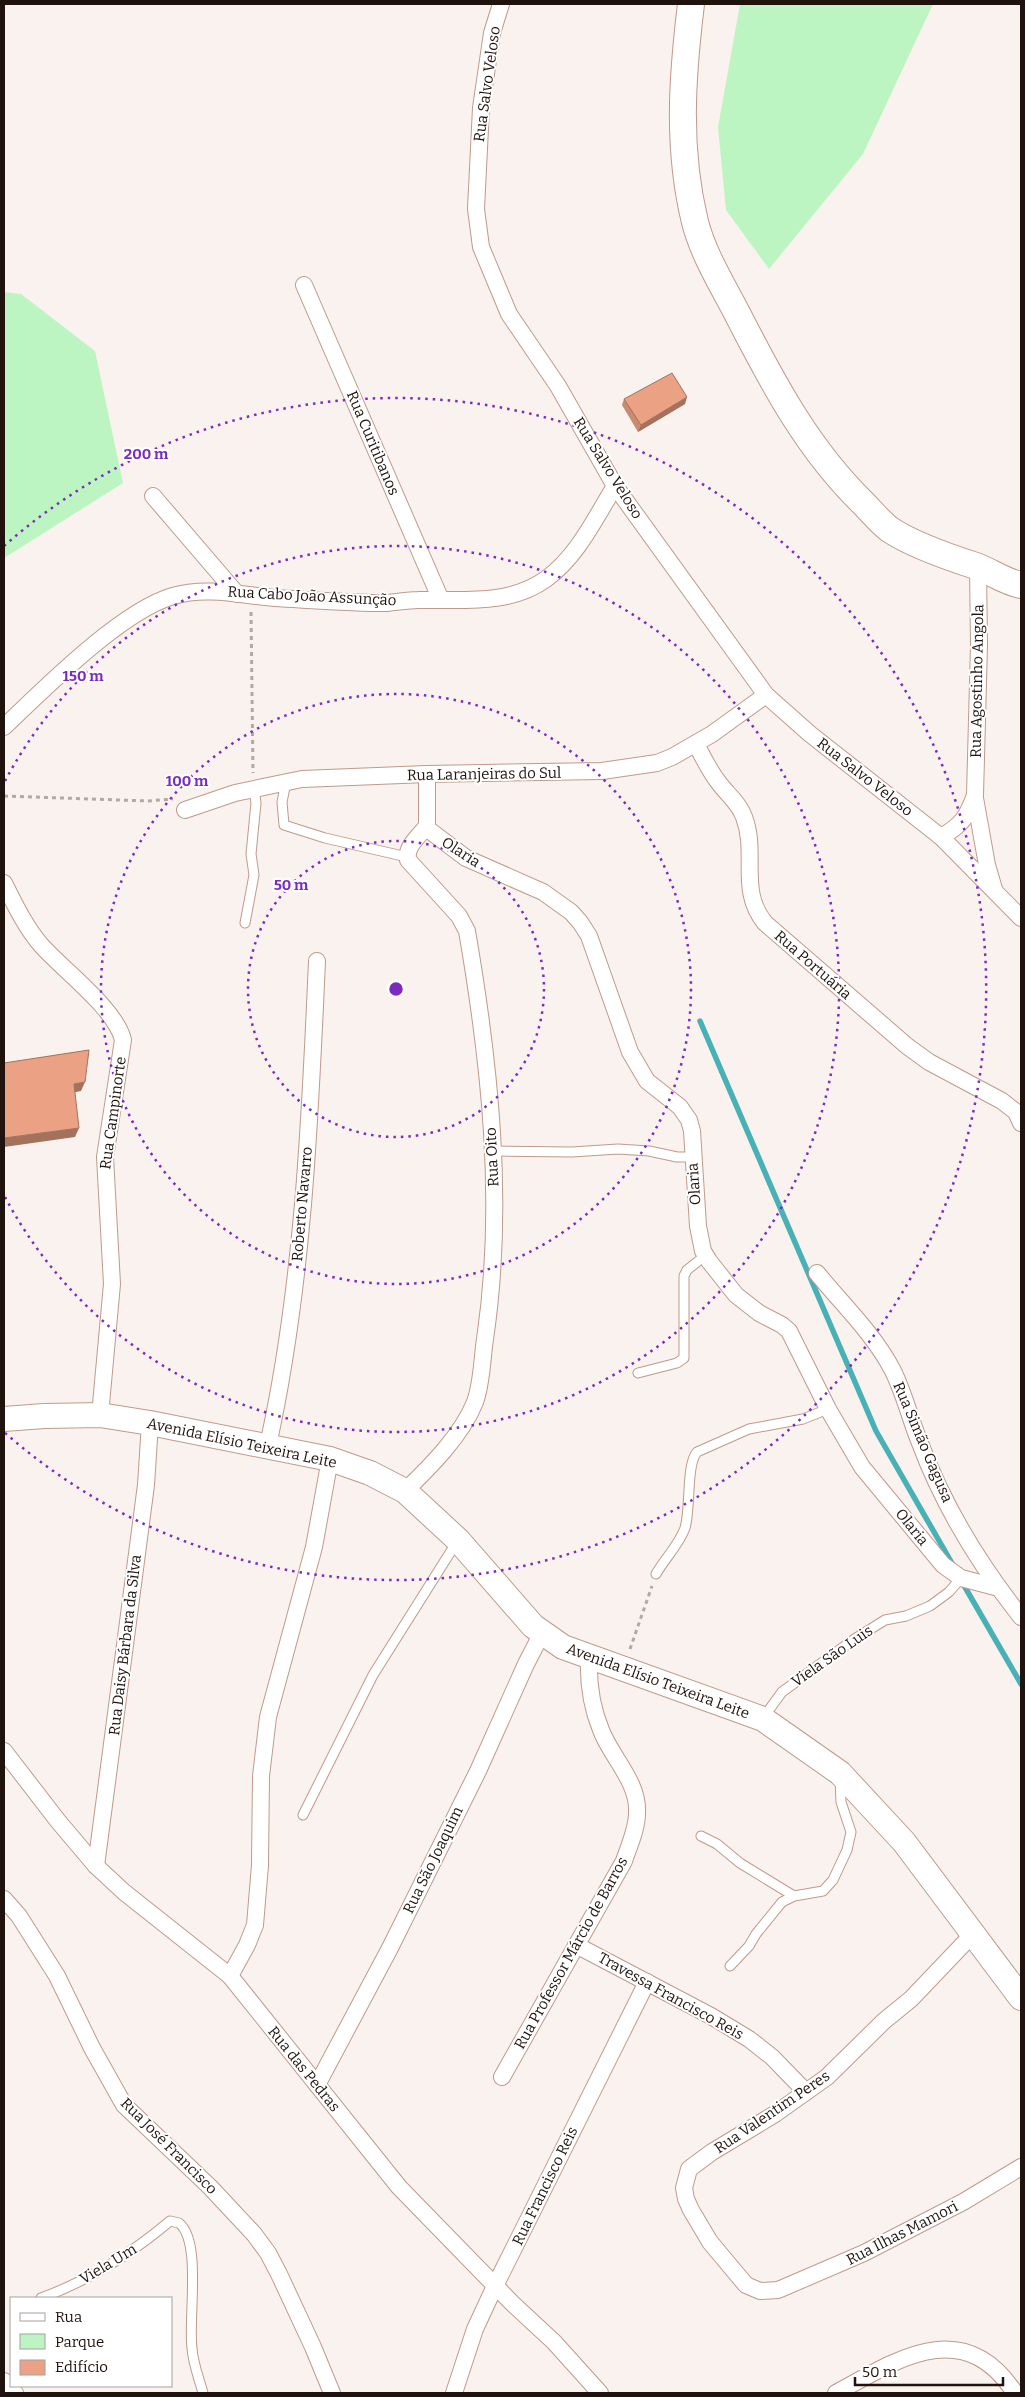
<svg xmlns="http://www.w3.org/2000/svg" width="1025" height="2397" viewBox="0 0 1025 2397" font-family="Bitter,serif">
	<style>
		.green { fill: #bdf5c2 }
		.lines { fill: none; stroke-linecap: round; stroke-linejoin: round }
		.stream { stroke: #48b1b6; stroke-width: 5.5 }
		.lane-casing { stroke: #bf9a8b; stroke-width: 11 }
		.street-casing { stroke: #bf9a8b; stroke-width: 18 }
		.secondary-casing { stroke: #bf9a8b; stroke-width: 26 }
		.primary-casing { stroke: #bf9a8b; stroke-width: 28 }
		.path { stroke: #b2a8a4; stroke-width: 3; stroke-dasharray: 4 4; stroke-linecap: butt }
		.lane { stroke: #fff; stroke-width: 9 }
		.street { stroke: #fff; stroke-width: 16 }
		.secondary { stroke: #fff; stroke-width: 24 }
		.primary { stroke: #fff; stroke-width: 26 }
		.wall { fill: #c98a72 }
		.shaded-wall { fill: #a4715c }
		.building { fill: #eaa184; stroke: #a4715c }
		.ring { fill: none; stroke: #7b2cbf; stroke-width: 2.5; stroke-dasharray: 2.5 5 }
		.labels { text-anchor: middle; dominant-baseline: central; stroke-width: 4; stroke-linejoin: round; paint-order: stroke }
		.street-label { font-size: 15px; fill: #20130e; stroke: #fff }
		.centre { fill: #7b2cbf; stroke: #fff; stroke-width: 2.5 }
		.ring-label { font-size: 15px; text-anchor: middle; font-weight: bold; fill: #7b2cbf; stroke: #fff; stroke-width: 4; stroke-linejoin: round; paint-order: stroke }
	</style>
	<rect width="100%" height="100%" fill="#faf2ee"/>
	<g class="green">
		<path d="M740 4H933L863 154 769 269 726 210 718 127Z"/>
		<path d="M4 292 21 294 95 351 123 483 4 558Z"/>
	</g>
	<g class="lines">
		<g class="stream">
			<path d="M700 1021 876 1431 953 1565"/>
			<path d="M962 1582 1021 1684"/>
		</g>
		<g class="lane-casing">
			<g id="lane">
				<path d="M286 782 282 802 284 825 325 838 407 857"/>
				<path d="M245 923 254 875 251 854 256 803 254 789"/>
				<path d="M493 1151 572 1152 618 1149 649 1151 677 1157H692"/>
				<path d="M638 1373 677 1363 684 1358V1276L687 1270 706 1255"/>
				<path d="M656 1574C665 1558 679 1545 685 1528 691 1508 686 1465 697 1452L749 1429 803 1419 828 1409"/>
				<path d="M763 1718 782 1692 853 1640 885 1620 906 1616 930 1606 949 1592 961 1578"/>
				<path d="M303 1815 373 1675 458 1540"/>
				<path d="M701 1836 717 1844 740 1863 794 1896"/>
				<path d="M730 1966 749 1946 756 1934 782 1902 794 1896 823 1891 833 1880 847 1850 851 1832 841 1802 840 1779"/>
				<path d="M41 2298C88 2281 132 2253 170 2221L179 2223C202 2241 188 2319 192 2348 193 2364 199 2378 203 2393"/>
			</g>
		</g>
		<g class="street-casing">
			<g id="street">
				<path d="M501 4 492 33 481 108 476 209 481 247 509 314 558 386 615 486 766 695 810 734 941 837 1021 918"/>
				<path d="M304 285 441 600"/>
				<path d="M153 496 237 594"/>
				<path d="M4 727C44 689 121 611 173 596 206 586 241 595 274 598 312 600 350 603 387 603 398 602 408 600 418 600 460 599 509 606 546 579 577 557 596 517 615 486"/>
				<path d="M696 744C703 757 710 772 719 783 728 795 739 803 744 817 758 854 738 890 765 923L907 1046 929 1062 1002 1101 1016 1112 1021 1123"/>
				<path d="M427 774V826L429 830 466 858 543 892 571 912 580 922 589 936 630 1052 647 1081 680 1107 689 1120 692 1131 698 1226 703 1251 709 1261 736 1295 759 1313 782 1325 789 1331 828 1409 862 1467 943 1565 961 1578 999 1588"/>
				<path d="M975 798 987 865 994 889"/>
				<path d="M185 810 235 793 302 779 427 774 602 771 657 763 672 757 712 734 766 695"/>
				<path d="M941 837C962 825 967 817 975 795L979 645 978 567"/>
				<path d="M4 883C14 903 26 928 41 945 63 970 116 1009 123 1040L105 1157 112 1284 100 1415"/>
				<path d="M817 1273C842 1304 873 1333 892 1369 904 1392 910 1419 920 1443 944 1507 979 1564 1021 1617"/>
				<path d="M268 1445C303 1287 310 1122 317 961"/>
				<path d="M405 1491C430 1467 462 1435 475 1402 482 1383 482 1359 485 1339 505 1204 490 1064 467 931L459 916 408 860C405 847 419 836 427 826"/>
				<path d="M4 1751 58 1821 96 1866 124 1892 230 1976 399 2187 512 2303 554 2342 600 2393"/>
				<path d="M96 1866 146 1485 150 1423"/>
				<path d="M4 1899 19 1916 57 1976 92 2048 124 2105 210 2187 254 2234 268 2253 279 2274 313 2347 332 2393"/>
				<path d="M972 1935 911 1999 884 2021 827 2077 775 2114 712 2152 689 2169 684 2188 686 2199 691 2210 710 2242 746 2285 760 2291 778 2290 864 2253 963 2202 1021 2167"/>
				<path d="M576 1945 711 2016 749 2039 772 2057 806 2092"/>
				<path d="M230 1976 247 1945 255 1925 260 1865 261 1776 268 1717 314 1547 330 1459"/>
				<path d="M502 2077 624 1861C629 1846 637 1829 637 1813 639 1782 611 1757 601 1730 592 1708 588 1682 589 1658"/>
				<path d="M317 2085 390 1948 478 1771 526 1664 542 1633"/>
				<path d="M4 2381 15 2393"/>
				<path d="M454 2393 475 2329 495 2286 647 1982"/>
				<path d="M836 2393C898 2359 964 2315 1015 2393"/>
			</g>
		</g>
		<g class="secondary-casing">
			<path id="secondary" d="M4 1419 44 1416 100 1415 150 1423 330 1459 370 1473 405 1491 458 1540 533 1626 563 1647 763 1719 840 1773 904 1842 1021 1998"/>
		</g>
		<g class="primary-casing">
			<path id="primary" d="M691 4C682 78 677 148 695 222 704 257 725 289 741 321 775 387 809 450 862 502 871 511 880 522 889 529 911 544 951 558 976 566 992 572 1005 582 1021 585"/>
		</g>
		<g class="path">
			<path d="M251 612 253 773"/>
			<path d="M4 796 148 801 173 799"/>
			<path d="M630 1649 652 1586"/>
		</g>
		<use href="#lane" class="lane"/>
		<use href="#street" class="street"/>
		<use href="#secondary" class="secondary"/>
		<use href="#primary" class="primary"/>
	</g>
	<path class="wall" d="M624 399 685 404 638 432 622 405Z"/>
	<g class="shaded-wall">
		<path d="M687 397 685 404 638 432 641 425Z"/>
		<path d="M85 1082 81 1091 71 1093 74 1084Z"/>
		<path d="M79 1128 75 1137 4 1147V1138Z"/>
	</g>
	<g class="building">
		<path d="M672 373 687 397 641 425 624 399Z"/>
		<path d="M89 1050 85 1082 74 1084 79 1128 4 1138V1063Z"/>
	</g>
	<g class="ring">
		<circle cx="396" cy="989" r="148"/>
		<circle cx="396" cy="989" r="295"/>
		<path d="M5 781A443 443 0 1 1 5 1197"/>
		<path d="M4 546A591 591 0 1 1 4 1432"/>
	</g>
	<g class="labels">
		<g class="street-label">
			<text transform="translate(487 84) rotate(-82)">Rua Salvo Veloso</text>
			<text transform="translate(373 443) rotate(67)">Rua Curitibanos</text>
			<text transform="translate(608 468) rotate(58)">Rua Salvo Veloso</text>
			<text transform="translate(312 596) rotate(3)">Rua Cabo João Assunção</text>
			<text transform="translate(977 681) rotate(-89)">Rua Agostinho Angola</text>
			<text transform="translate(484 774) rotate(-1)">Rua Laranjeiras do Sul</text>
			<text transform="translate(865 777) rotate(38)">Rua Salvo Veloso</text>
			<text transform="translate(461 852) rotate(33)">Olaria</text>
			<text transform="translate(813 965) rotate(41)">Rua Portuária</text>
			<text transform="translate(113 1113) rotate(-82)">Rua Campinorte</text>
			<text transform="translate(492 1157) rotate(-93)">Rua Oito</text>
			<text transform="translate(694 1184) rotate(-94)">Olaria</text>
			<text transform="translate(302 1204) rotate(-85)">Roberto Navarro</text>
			<text transform="translate(923 1442) rotate(67)">Rua Simão Gagusa</text>
			<text transform="translate(242 1443) rotate(12)">Avenida Elísio Teixeira Leite</text>
			<text transform="translate(912 1527) rotate(51)">Olaria</text>
			<text transform="translate(125 1645) rotate(-83)">Rua Daisy Bárbara da Silva</text>
			<text transform="translate(832 1656) rotate(-35)">Viela São Luis</text>
			<text transform="translate(658 1681) rotate(20)">Avenida Elísio Teixeira Leite</text>
			<text transform="translate(433 1860) rotate(-64)">Rua São Joaquim</text>
			<text transform="translate(571 1953) rotate(-61)">Rua Professor Márcio de Barros</text>
			<text transform="translate(671 1996) rotate(29)">Travessa Francisco Reis</text>
			<text transform="translate(304 2069) rotate(51)">Rua das Pedras</text>
			<text transform="translate(772 2112) rotate(-34)">Rua Valentim Peres</text>
			<text transform="translate(169 2146) rotate(45)">Rua José Francisco</text>
			<text transform="translate(545 2186) rotate(-64)">Rua Francisco Reis</text>
			<text transform="translate(902 2233) rotate(-27)">Rua Ilhas Mamori</text>
			<text transform="translate(108 2264) rotate(-31)">Viela Um</text>
		</g>
	</g>
	<circle cx="396" cy="989" r="8" class="centre"/>
	<g class="ring-label">
		<text x="146" y="459">200 m</text>
		<text x="83" y="681">150 m</text>
		<text x="187" y="786">100 m</text>
		<text x="291" y="890">50 m</text>
	</g>
	<rect width="1025" height="2397" fill="none" stroke="#20130e" stroke-width="10"/>
	<rect x="10" y="2297" width="162" height="90" fill="#ffffff" stroke="#a6a19f"/>
	<rect x="20" y="2313" width="25" height="8" fill="#ffffff" stroke="#a6a19f"/>
	<text x="55" y="2322" font-size="15" fill="#20130e">Rua</text>
	<rect x="20" y="2334" width="25" height="15" fill="#bdf5c2" stroke="#a6a19f"/>
	<text x="55" y="2347" font-size="15" fill="#20130e">Parque</text>
	<rect x="20" y="2360" width="25" height="15" fill="#eaa184" stroke="#a6a19f"/>
	<text x="55" y="2372" font-size="15" fill="#20130e">Edifício</text>
	<path d="M855 2377v8h148v-8" fill="none" stroke="#20130e" stroke-width="2.5"/>
	<text x="862" y="2377" font-size="15" fill="#20130e" stroke="#ffffff" stroke-width="4" paint-order="stroke">50 m</text>
</svg>
